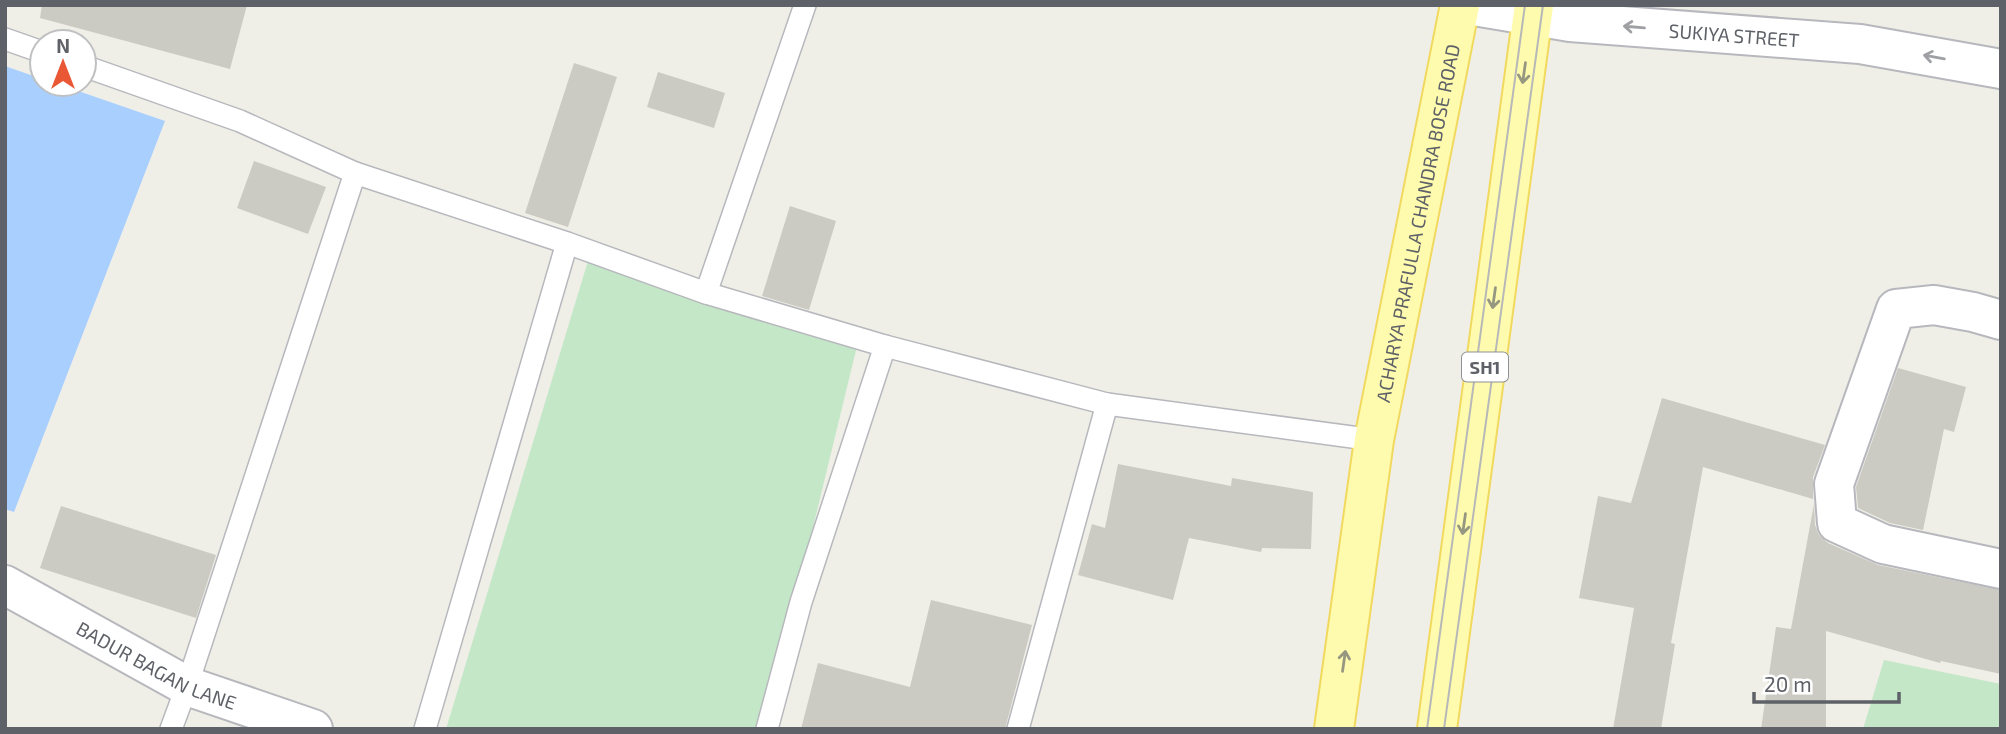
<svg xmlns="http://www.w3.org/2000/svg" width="2006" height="734" viewBox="0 0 2006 734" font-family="'Exo 2',sans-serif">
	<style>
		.green { fill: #c4e7c8 }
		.water { fill: #a9cfff }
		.building { fill: #cbcac3 }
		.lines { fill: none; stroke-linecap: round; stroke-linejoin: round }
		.service-casing { stroke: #b7b8bd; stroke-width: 24 }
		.minor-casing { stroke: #b7b8bd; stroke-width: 42 }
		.tertiary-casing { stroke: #b7b8bd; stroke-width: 42 }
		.primary-casing { stroke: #f1d95f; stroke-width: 42 }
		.service { stroke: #fff; stroke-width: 21 }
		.minor { stroke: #fff; stroke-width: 38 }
		.tertiary { stroke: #fff; stroke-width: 38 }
		.primary { stroke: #fffbae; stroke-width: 38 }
		.tram { stroke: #b7b8b8; stroke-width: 2 }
		.oneway { stroke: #9ea0a4 }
		.oneway2 { stroke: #969780 }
		.labels { text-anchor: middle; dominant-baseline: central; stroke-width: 6; stroke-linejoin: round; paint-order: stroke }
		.shield { fill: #fff; stroke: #8e9095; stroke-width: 2 }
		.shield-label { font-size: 18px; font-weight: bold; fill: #5e6167 }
		.street-label { font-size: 19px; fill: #5e6167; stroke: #fff }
	</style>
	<rect width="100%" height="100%" fill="#f0efe7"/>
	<g class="green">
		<path d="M591 251 859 338 764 729H446Z"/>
		<path d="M1884 660 2001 684V729H1863Z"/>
	</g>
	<path class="water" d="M5 66 42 79V84H58L165 121 14 512 5 509Z"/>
	<g class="building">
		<path d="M42 5H247L230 69 40 18Z"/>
		<path d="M574 63 617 77 568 227 525 213Z"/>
		<path d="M658 72 725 93 714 128 647 107Z"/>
		<path d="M254 161 326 187 308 234 237 208Z"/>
		<path d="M790 206 836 221 809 310 762 296Z"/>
		<path d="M1898 368 1966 387 1954 432 1944 429 1923 530 1890 523 1858 508 1856 487Z"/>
		<path d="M1662 398 1825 445 1813 477V499L1703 467 1671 643 1675 644 1661 729H1613L1634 608 1579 598 1598 496 1631 503Z"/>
		<path d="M1118 464 1231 486 1232 478 1313 492 1311 549 1262 548 1261 552 1189 538 1173 600 1078 575 1092 524 1105 528Z"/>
		<path d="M1814 504 1815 525 1819 535 1828 543 1878 565 2001 590V674L1941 661 1940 663 1826 631V729H1761L1776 627 1791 629Z"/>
		<path d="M61 506 216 555 196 618 40 568Z"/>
		<path d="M931 600 1032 625 1005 729H801L818 663 910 687Z"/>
	</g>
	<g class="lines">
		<g class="service-casing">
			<g id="service">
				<path d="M5 39 42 52"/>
				<path d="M84 66 240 121 355 173 567 243 706 293 885 346 1107 404 1374 440"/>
				<path d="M706 293 805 5"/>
				<path d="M171 729 187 686 355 173"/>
				<path d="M425 729 567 243"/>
				<path d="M767 729 801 602 885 346"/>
				<path d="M1018 729 1107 404"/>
			</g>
		</g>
		<g class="minor-casing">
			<g id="minor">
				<path d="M2001 320 1973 312 1934 305 1896 309 1834 484 1837 523 1883 544 2001 569"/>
				<path id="s1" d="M5 585 187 686 313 729"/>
			</g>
		</g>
		<g class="tertiary-casing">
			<g id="tertiary">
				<path id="s2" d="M1468 5 1570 22 1860 44 2001 69"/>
			</g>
		</g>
		<g class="primary-casing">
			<g id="primary">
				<path id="s3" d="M1334 729 1374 440 1460 5"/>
				<path d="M1437 729 1534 5"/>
			</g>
		</g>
		<use href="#service" class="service"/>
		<use href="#minor" class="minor"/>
		<use href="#tertiary" class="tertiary"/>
		<use href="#primary" class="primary"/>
		<g class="tram">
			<path d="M1427 729 1525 5"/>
			<path d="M1444 729 1543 5"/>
		</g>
	</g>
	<defs><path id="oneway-shaft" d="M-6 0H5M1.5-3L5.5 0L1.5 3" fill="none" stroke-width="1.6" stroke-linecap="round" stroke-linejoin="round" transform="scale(1.75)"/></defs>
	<g class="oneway">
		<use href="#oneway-shaft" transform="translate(1634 27) rotate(-175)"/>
		<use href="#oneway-shaft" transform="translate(1934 57) rotate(-170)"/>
	</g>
	<g class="oneway2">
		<use href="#oneway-shaft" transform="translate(1524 73) rotate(98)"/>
		<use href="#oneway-shaft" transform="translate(1494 298) rotate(98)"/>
		<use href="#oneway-shaft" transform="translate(1464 524) rotate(98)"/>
		<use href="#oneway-shaft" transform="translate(1344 661) rotate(-82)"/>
	</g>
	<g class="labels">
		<rect class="shield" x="1462" y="352.5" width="46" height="29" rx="5"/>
		<g class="shield-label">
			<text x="1485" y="367">SH1</text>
		</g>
		<g class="street-label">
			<text stroke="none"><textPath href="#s2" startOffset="268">SUKIYA STREET</textPath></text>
			<text stroke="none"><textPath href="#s3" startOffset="513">ACHARYA PRAFULLA CHANDRA BOSE ROAD</textPath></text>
			<text stroke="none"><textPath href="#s1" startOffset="172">BADUR BAGAN LANE</textPath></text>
		</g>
	</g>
	<rect width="2006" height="734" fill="none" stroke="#5e6167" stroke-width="14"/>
	<g transform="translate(63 63)"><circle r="33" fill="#ffffff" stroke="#bfc0c2" stroke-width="2"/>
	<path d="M0-5L12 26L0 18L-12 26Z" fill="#e95734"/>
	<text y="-10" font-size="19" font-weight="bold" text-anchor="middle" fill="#5e6167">N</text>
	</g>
	<path d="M1754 692v10h145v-10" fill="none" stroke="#5e6167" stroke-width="3.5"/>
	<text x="1764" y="692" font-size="21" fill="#5e6167" stroke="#ffffff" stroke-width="5" paint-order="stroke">20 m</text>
</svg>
